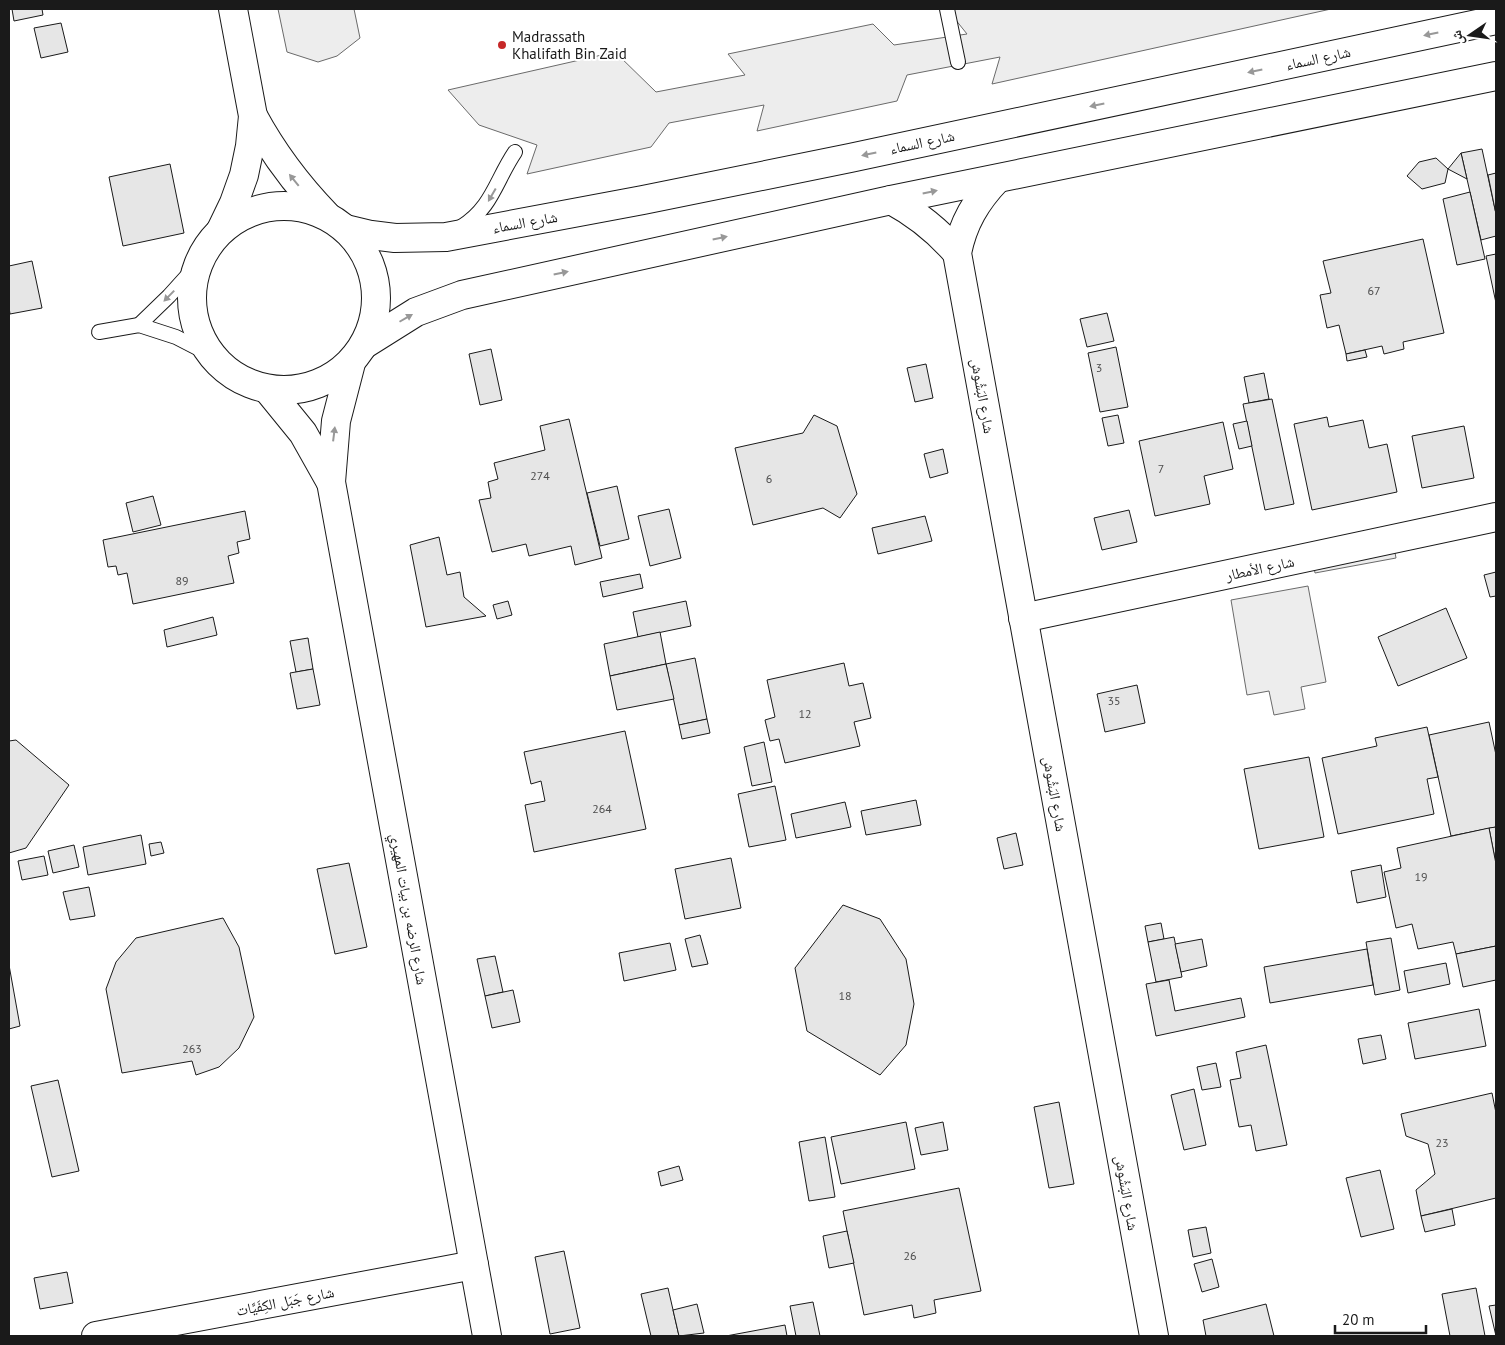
<svg xmlns="http://www.w3.org/2000/svg" width="1505" height="1345" viewBox="0 0 1505 1345" font-family="'PT Sans','Noto Naskh Arabic',sans-serif">
	<style>
		.parking { fill: #ededed; stroke: #6a6a6a }
		.building { fill: #e6e6e6; stroke: #1a1a1a }
		.lines { fill: none; stroke-linecap: round; stroke-linejoin: round }
		.service-casing { stroke: #1a1a1a; stroke-width: 16 }
		.minor-casing { stroke: #1a1a1a; stroke-width: 30 }
		.service { stroke: #fff; stroke-width: 14 }
		.minor { stroke: #fff; stroke-width: 28 }
		.oneway { fill: #989898 }
		.poi-dot { fill: #c62828; stroke: #fff; stroke-width: 2 }
		.labels { text-anchor: middle; dominant-baseline: central; stroke-width: 4; stroke-linejoin: round; paint-order: stroke }
		.number-label { font-size: 12px; fill: #4d4d4d }
		.poi-label { font-size: 15px; fill: #1a1a1a; stroke: #fff; text-anchor: start }
		.street-label { font-size: 15px; fill: #1a1a1a; stroke: #fff }
	</style>
	<rect width="100%" height="100%" fill="#fff"/>
	<g class="parking">
		<path d="M278 9H354L360 38 337 56 318 62 287 52Z"/>
		<path d="M947 9H1331L992 84 1000 57 907 75 897 101 757 131 764 105 669 123 651 147 527 174 537 145 479 125 448 90 615 52 656 92 745 75 728 54 873 24 894 45 967 34Z"/>
		<path d="M1391 531 1396 558 1315 573 1310 546Z"/>
		<path d="M1308 586 1326 682 1301 687 1305 709 1274 715 1269 691 1247 695 1231 600Z"/>
	</g>
	<g class="building">
		<path d="M12 9H42L43 15 14 21Z"/>
		<path d="M61 23 68 52 41 58 34 28Z"/>
		<path d="M1482 149 1496 214V236L1481 240 1461 153Z"/>
		<path d="M1461 153 1467 179 1448 169Z"/>
		<path d="M1436 158 1448 169 1445 183 1422 189 1407 176 1419 162Z"/>
		<path d="M170 164 184 233 123 246 109 177Z"/>
		<path d="M1496 173V214L1488 175Z"/>
		<path d="M1470 192 1485 259 1457 265 1443 199Z"/>
		<path d="M1423 239 1444 333 1403 342 1404 349 1384 354 1382 346 1346 354 1339 325 1327 328 1320 295 1331 293 1323 261Z"/>
		<path d="M1496 254V303L1486 256Z"/>
		<path d="M32 261 42 308 10 314 9 307V266Z"/>
		<path d="M1107 313 1114 341 1087 347 1080 319Z"/>
		<path d="M1116 347 1128 407 1100 412 1088 353Z"/>
		<path d="M491 349 502 400 480 405 469 354Z"/>
		<path d="M1365 350 1367 357 1347 361 1346 354Z"/>
		<path d="M926 364 933 398 915 402 907 368Z"/>
		<path d="M1264 373 1269 399 1249 403 1244 377Z"/>
		<path d="M1272 399 1294 504 1265 510 1243 404Z"/>
		<path d="M814 415 837 426 857 494 840 518 823 508 753 525 735 448 803 433Z"/>
		<path d="M1118 415 1124 443 1108 446 1102 418Z"/>
		<path d="M1327 417 1329 427 1363 420 1369 448 1387 444 1397 492 1312 510 1294 424Z"/>
		<path d="M569 419 602 558 575 565 571 546 529 556 526 544 492 552 479 500 491 498 488 482 498 479 494 463 545 450 540 426Z"/>
		<path d="M1247 421 1252 446 1239 449 1233 424Z"/>
		<path d="M1223 422 1233 469 1204 476 1210 504 1155 516 1139 441Z"/>
		<path d="M1464 426 1474 478 1422 488 1412 436Z"/>
		<path d="M943 449 948 473 930 478 924 454Z"/>
		<path d="M617 486 629 539 600 546 587 493Z"/>
		<path d="M153 496 161 525 133 532 126 503Z"/>
		<path d="M669 509 681 558 650 566 638 516Z"/>
		<path d="M1129 510 1137 542 1102 550 1094 518Z"/>
		<path d="M245 511 250 539 237 542 239 553 228 556 234 583 133 604 127 573 118 575 116 566 108 567 103 540Z"/>
		<path d="M925 516 932 541 878 554 872 528Z"/>
		<path d="M439 537 447 575 460 572 464 597 486 616 426 627 410 545Z"/>
		<path d="M1496 572V596L1490 597 1484 575Z"/>
		<path d="M640 574 643 588 603 597 600 582Z"/>
		<path d="M508 601 512 615 497 619 493 605Z"/>
		<path d="M686 601 691 626 638 637 633 612Z"/>
		<path d="M1446 608 1467 658 1398 686 1378 637Z"/>
		<path d="M213 617 217 635 167 647 164 630Z"/>
		<path d="M660 632 666 664 610 676 604 644Z"/>
		<path d="M308 638 313 669 296 672 290 641Z"/>
		<path d="M695 658 707 719 679 725 666 664Z"/>
		<path d="M844 663 849 686 863 683 871 718 854 722 860 746 785 763 779 739 770 741 765 720 775 717 767 680Z"/>
		<path d="M666 664 674 699 617 710 610 676Z"/>
		<path d="M313 669 320 705 297 709 290 673Z"/>
		<path d="M1137 685 1145 723 1105 732 1097 694Z"/>
		<path d="M707 719 710 733 682 739 679 725Z"/>
		<path d="M1489 722 1496 755V827L1451 836 1429 735Z"/>
		<path d="M1427 727 1438 777 1427 779 1434 814 1338 834 1322 758 1377 746 1375 738Z"/>
		<path d="M625 731 646 829 534 852 525 805 545 801 541 781 531 784 524 752Z"/>
		<path d="M16 740 69 785 26 848 9 853V741Z"/>
		<path d="M764 742 772 782 752 786 744 747Z"/>
		<path d="M1309 757 1324 837 1259 849 1244 769Z"/>
		<path d="M775 786 786 840 749 847 738 794Z"/>
		<path d="M916 800 921 825 866 835 861 811Z"/>
		<path d="M845 802 851 827 796 838 791 814Z"/>
		<path d="M1496 827V864L1489 828Z"/>
		<path d="M1489 828 1496 864V946L1456 954 1453 942 1418 949 1412 924 1396 928 1384 872 1401 868 1397 848Z"/>
		<path d="M1016 833 1023 865 1004 869 997 838Z"/>
		<path d="M141 835 146 864 88 875 83 847Z"/>
		<path d="M161 842 164 853 151 856 149 844Z"/>
		<path d="M74 845 79 867 53 873 48 851Z"/>
		<path d="M44 856 48 875 22 880 18 861Z"/>
		<path d="M731 858 741 908 685 919 675 869Z"/>
		<path d="M349 863 367 947 335 954 317 869Z"/>
		<path d="M1381 865 1386 897 1357 903 1351 871Z"/>
		<path d="M89 887 95 916 70 920 63 892Z"/>
		<path d="M843 905 880 919 906 959 914 1004 906 1045 880 1075 807 1031 795 968Z"/>
		<path d="M223 918 239 947 254 1017 239 1048 219 1067 196 1075 192 1061 122 1073 106 989 116 962 136 938Z"/>
		<path d="M1161 923 1164 939 1148 942 1145 926Z"/>
		<path d="M700 935 708 964 692 967 685 939Z"/>
		<path d="M1174 937 1182 977 1156 982 1148 942Z"/>
		<path d="M1391 938 1400 990 1375 995 1366 942Z"/>
		<path d="M1202 939 1207 966 1181 972 1175 944Z"/>
		<path d="M670 943 676 970 624 981 619 953Z"/>
		<path d="M1496 946V980L1463 987 1456 954Z"/>
		<path d="M1367 949 1373 985 1270 1003 1264 967Z"/>
		<path d="M495 956 503 992 485 996 477 959Z"/>
		<path d="M1446 963 1450 984 1408 993 1404 971Z"/>
		<path d="M9 965 20 1026 9 1029Z"/>
		<path d="M1169 980 1175 1011 1241 998 1245 1017 1156 1036 1146 984Z"/>
		<path d="M513 990 520 1022 492 1028 485 996Z"/>
		<path d="M1479 1009 1486 1046 1415 1059 1408 1023Z"/>
		<path d="M1381 1035 1386 1059 1363 1064 1358 1039Z"/>
		<path d="M1266 1045 1287 1145 1256 1151 1251 1125 1239 1127 1230 1080 1241 1078 1236 1052Z"/>
		<path d="M1216 1063 1221 1087 1202 1090 1197 1067Z"/>
		<path d="M58 1080 79 1171 52 1177 31 1086Z"/>
		<path d="M1194 1089 1206 1145 1184 1150 1171 1095Z"/>
		<path d="M1492 1093 1496 1113V1198L1421 1216 1416 1190 1435 1174 1428 1144 1406 1136 1401 1114Z"/>
		<path d="M1059 1102 1074 1184 1049 1188 1034 1107Z"/>
		<path d="M906 1122 915 1169 841 1184 831 1137Z"/>
		<path d="M943 1122 948 1150 921 1155 915 1128Z"/>
		<path d="M825 1137 835 1197 809 1201 799 1142Z"/>
		<path d="M679 1166 683 1180 661 1186 658 1172Z"/>
		<path d="M1380 1170 1394 1229 1361 1237 1346 1178Z"/>
		<path d="M959 1188 981 1291 934 1300 936 1313 914 1318 912 1305 864 1315 843 1211Z"/>
		<path d="M1452 1209 1455 1225 1425 1232 1421 1216Z"/>
		<path d="M1206 1227 1211 1253 1193 1257 1188 1230Z"/>
		<path d="M847 1231 854 1263 829 1268 823 1236Z"/>
		<path d="M564 1251 580 1328 550 1334 535 1257Z"/>
		<path d="M1212 1259 1219 1287 1202 1292 1194 1264Z"/>
		<path d="M67 1272 73 1303 40 1309 34 1278Z"/>
		<path d="M668 1288 679 1336H651L641 1294Z"/>
		<path d="M1476 1288 1485 1336H1450L1442 1294Z"/>
		<path d="M813 1302 820 1336H796L790 1306Z"/>
		<path d="M697 1304 704 1333 679 1336 673 1310Z"/>
		<path d="M1266 1304 1274 1336H1206L1203 1320Z"/>
		<path d="M1496 1305V1336L1489 1306Z"/>
		<path d="M785 1325 787 1336H726Z"/>
	</g>
	<g class="lines">
		<g class="service-casing">
			<g id="service">
				<path d="M947 9 958 62"/>
				<path d="M461 227C492 208 496 180 515 152"/>
				<path d="M139 325 169 296 197 265"/>
				<path d="M99 332 139 325 176 337 211 355"/>
			</g>
		</g>
		<g class="minor-casing">
			<g id="minor">
				<path d="M253 116C273 153 297 185 326 215"/>
				<path d="M997 179C976 201 963 223 957 253L1154 1336"/>
				<path d="M891 200C917 214 938 231 957 253"/>
				<circle cx="284" cy="298" r="92"/>
				<path d="M346 229 371 235 395 238 446 237 643 200 850 158 1496 20"/>
				<path d="M221 230 234 203 244 175 250 146 253 116 233 9"/>
				<path d="M365 344 416 312 462 295 891 200 1496 76"/>
				<path d="M351 363 336 421 331 482 487 1336"/>
				<path d="M268 390 303 433 330 481"/>
				<path d="M1023 618 1496 517"/>
				<path d="M96 1336 474 1265"/>
			</g>
		</g>
		<use href="#service" class="service"/>
		<use href="#minor" class="minor"/>
	</g>
	<defs><path id="oneway-solid" d="M-6-.8H1V-3.2L6.5 0L1 3.2V.8H-6Z" transform="scale(1.25)"/></defs>
	<g class="oneway">
		<use href="#oneway-solid" transform="translate(1431 34) rotate(168)"/>
		<use href="#oneway-solid" transform="translate(1255 71) rotate(168)"/>
		<use href="#oneway-solid" transform="translate(1097 105) rotate(168)"/>
		<use href="#oneway-solid" transform="translate(869 154) rotate(168)"/>
		<use href="#oneway-solid" transform="translate(294 180) rotate(-129)"/>
		<use href="#oneway-solid" transform="translate(930 192) rotate(-12)"/>
		<use href="#oneway-solid" transform="translate(492 195) rotate(120)"/>
		<use href="#oneway-solid" transform="translate(720 238) rotate(-12)"/>
		<use href="#oneway-solid" transform="translate(561 273) rotate(-12)"/>
		<use href="#oneway-solid" transform="translate(169 296) rotate(134)"/>
		<use href="#oneway-solid" transform="translate(406 318) rotate(-30)"/>
		<use href="#oneway-solid" transform="translate(334 434) rotate(-83)"/>
	</g>
	<circle class="poi-dot" cx="502" cy="45" r="5"/>
	<g class="labels">
		<g class="number-label">
			<text x="1374" y="290">67</text>
			<text x="1099" y="367">3</text>
			<text x="1161" y="468">7</text>
			<text x="540" y="475">274</text>
			<text x="769" y="478">6</text>
			<text x="182" y="580">89</text>
			<text x="1114" y="700">35</text>
			<text x="805" y="713">12</text>
			<text x="602" y="808">264</text>
			<text x="1421" y="876">19</text>
			<text x="845" y="995">18</text>
			<text x="192" y="1048">263</text>
			<text x="1442" y="1142">23</text>
			<text x="910" y="1255">26</text>
		</g>
		<g class="poi-label">
			<text x="512" y="36">Madrassath<tspan x="512" dy="17">Khalifath Bin Zaid</tspan></text>
		</g>
		<g class="street-label">
			<text transform="translate(1318 58) rotate(-12)">شارع السماء</text>
			<text transform="translate(922 142) rotate(-12)">شارع السماء</text>
			<text transform="translate(525 222) rotate(-10)">شارع السماء</text>
			<text transform="translate(983 396) rotate(80)">شارع البَشُوش</text>
			<text transform="translate(1260 568) rotate(-12)">شارع الأمطار</text>
			<text transform="translate(1055 794) rotate(80)">شارع البَشُوش</text>
			<text transform="translate(409 909) rotate(80)">شارع الرضه بن بيات المهيري</text>
			<text transform="translate(1127 1193) rotate(80)">شارع البَشُوش</text>
			<text transform="translate(285 1301) rotate(-11)">شارع جَبَل الكِفَيَّات</text>
		</g>
	</g>
	<rect width="1505" height="1345" fill="none" stroke="#1a1a1a" stroke-width="20"/>
	<g transform="translate(1470 35) rotate(257)" stroke="#ffffff" stroke-width="4" paint-order="stroke">
	<path d="M0-4L9 19L0 12L-9 19Z" fill="#1a1a1a"/>
	<text y="-8" font-size="14" font-weight="bold" text-anchor="middle" fill="#1a1a1a">ش</text>
	</g>
	<path d="M1335 1325v8h91v-8" fill="none" stroke="#1a1a1a" stroke-width="2.5"/>
	<text x="1342" y="1325" font-size="15" fill="#1a1a1a" stroke="#ffffff" stroke-width="4" paint-order="stroke">20 m</text>
</svg>
